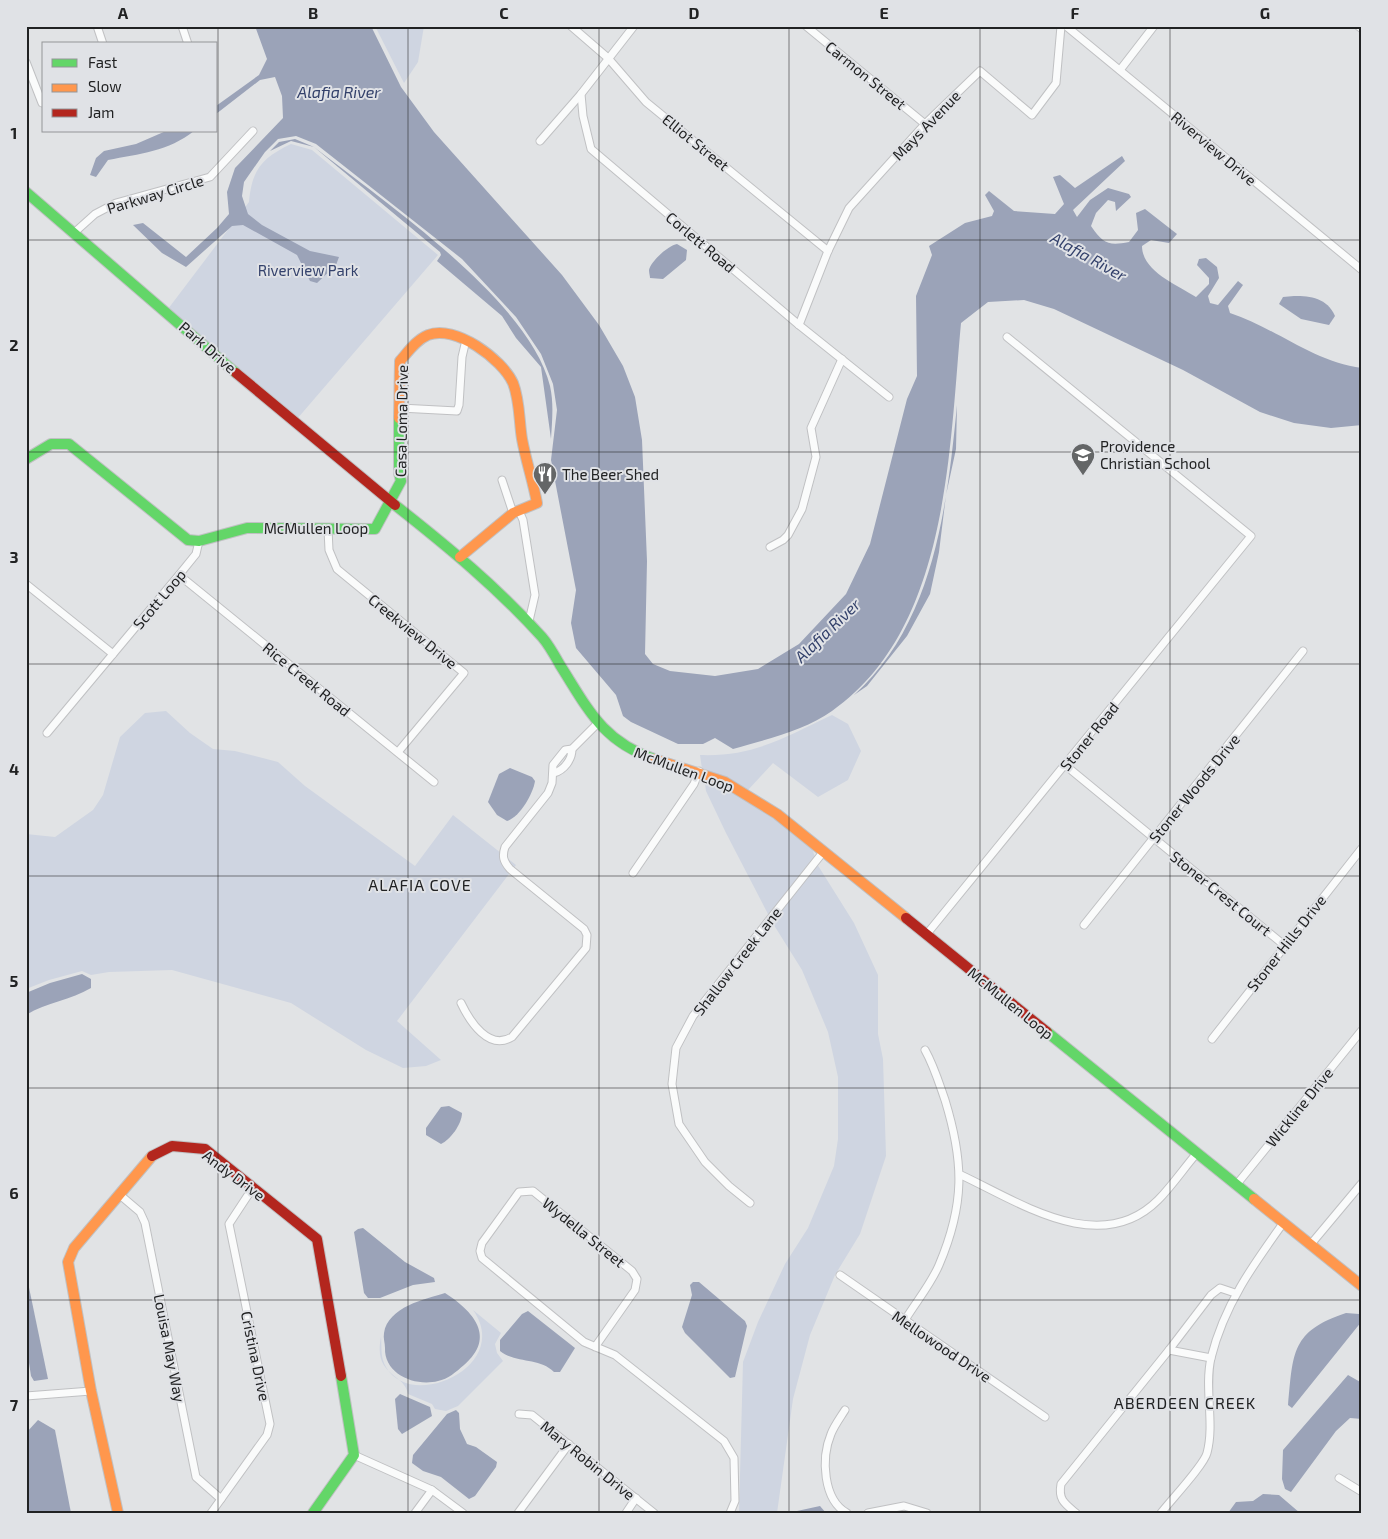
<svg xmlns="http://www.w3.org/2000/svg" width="1388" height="1539" viewBox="0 0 1388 1539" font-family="'Exo 2',sans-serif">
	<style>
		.green { fill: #cfd5e1 }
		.water { fill: #9ba3b8 }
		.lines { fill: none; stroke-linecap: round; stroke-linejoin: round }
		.street-casing { stroke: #c0c1c3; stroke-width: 9 }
		.fast-casing { stroke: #c0c1c3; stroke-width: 12 }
		.slow-casing { stroke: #c0c1c3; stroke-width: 12 }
		.jam-casing { stroke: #c0c1c3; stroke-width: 12 }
		.street { stroke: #fafbfb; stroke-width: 7 }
		.fast { stroke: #63d668; stroke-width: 10 }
		.slow { stroke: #ff974d; stroke-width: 10 }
		.jam { stroke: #b3261e; stroke-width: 10 }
		.grid { fill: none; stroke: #212223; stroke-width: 1; stroke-opacity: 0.55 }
		.labels { text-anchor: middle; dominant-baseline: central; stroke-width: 4; stroke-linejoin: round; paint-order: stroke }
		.street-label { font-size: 15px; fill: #212223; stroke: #e0e2e6 }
		.park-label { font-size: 15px; fill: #34426c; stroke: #e0e2e6 }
		.poi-label { font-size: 15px; fill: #212223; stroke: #e0e2e6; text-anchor: start }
		.water-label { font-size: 16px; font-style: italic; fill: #33416b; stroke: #e0e2e6 }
		.neighbourhood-label { font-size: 16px; letter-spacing: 1px; fill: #212223; stroke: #e0e2e6 }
		.neatline { fill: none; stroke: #212223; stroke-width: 2 }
		.grid-label { font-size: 16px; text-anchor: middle; font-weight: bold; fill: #212223 }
	</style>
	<rect width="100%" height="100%" fill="#e1e3e5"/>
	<g class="green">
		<path d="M375 26H424L418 62 404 83Z"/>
		<path d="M291 144 312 150 438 255 297 419 168 309 249 202C252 169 262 158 291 144Z"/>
		<path d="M166 711 190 733 213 749 235 751 278 762 305 786 415 866 453 815 516 865 397 1021 441 1060 426 1066 403 1068 366 1050 291 1003 172 970 109 972 91 975 82 971 49 980 26 989V834L55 837 93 810 103 795 120 737 145 713Z"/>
		<path d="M832 715 848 724 861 751 848 780 818 797 773 763 748 790 727 778 702 769 700 755C754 757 785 737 832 715Z"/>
		<path d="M704 777 723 785 763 809 811 846 815 857 769 916 726 833 706 791Z"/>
		<path d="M817 864 854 923 878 975V1034L883 1059 886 1156 860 1234 835 1275 810 1335 793 1399 777 1513H739L743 1362 758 1322 785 1264 808 1228 834 1166 838 1139V1077L828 1032 802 970 772 922Z"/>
		<path d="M473 1310 501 1333 495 1344 497 1353 503 1361 458 1406 446 1411 435 1409 432 1404 408 1394C404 1372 373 1377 381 1337 382 1347 380 1357 386 1367 411 1412 513 1366 473 1310Z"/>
	</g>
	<g class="water">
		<path d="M255 26H371L401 87 434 132 562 275 599 325 623 366 635 397 642 440 647 561 645 654 653 664 670 671 715 676 758 669 799 644 846 594 870 544 907 399 917 376 916 296 932 255 929 246 965 223 992 216 994 211 985 195 989 191 1014 211 1055 214 1064 204 1053 177 1060 175 1075 188 1122 156 1125 161 1073 210 1077 217 1090 200 1108 188 1129 194 1131 197 1116 211 1115 202 1108 200 1096 213 1091 226C1103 244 1109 246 1129 242L1138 230 1136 213 1145 209 1177 234 1169 243 1151 240 1142 246C1142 271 1177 285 1196 297L1209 284V278L1197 265 1199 259 1206 258 1217 267 1219 278 1208 296 1210 303 1218 305 1238 281 1243 285 1228 306 1230 313C1276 328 1313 362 1362 368V425L1331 428 1294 423 1260 412 1183 370 1054 309 1024 300 988 302 961 323C949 451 949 629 832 711 806 730 764 740 733 749L715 738 703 744H678L631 722 623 716 616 695 576 648 571 623 576 590 551 460 557 410 553 384 541 354 516 317 462 259 316 144 296 136 278 139 265 152 244 182 242 196 248 214 262 225 310 251 339 257 336 265 317 283 310 281 297 255 243 225 232 226 186 267 162 253 133 225 143 223 186 257 217 228 229 214 227 192 235 168 283 118 282 96 275 77 260 80 216 114V106L259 75 267 59Z"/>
		<path d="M166 131H194C169 151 139 154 108 160L96 177 90 175 96 158 104 151 136 144Z"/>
		<path d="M295 139 314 147C383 201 529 300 550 386 554 404 552 421 551 439L541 367 516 338 502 316 437 261 441 255 440 252 314 147 291 141 270 151 279 142Z"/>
		<path d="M677 244 687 250 686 260 663 279 650 278C650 276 649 273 649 270 651 261 669 245 677 244Z"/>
		<path d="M1294 296C1311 296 1327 298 1335 316L1329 325 1301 319 1279 304 1283 297Z"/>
		<path d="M957 405 956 449 946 495 939 552 930 594 907 636 867 686 854 695C934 623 947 507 957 405Z"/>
		<path d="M510 768 532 777 535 781C533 794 520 817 507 821L497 815 488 802 499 774Z"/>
		<path d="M82 974 91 979V988C71 1000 47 1002 26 1015V993L50 983Z"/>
		<path d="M449 1106 462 1113C462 1124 450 1140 441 1144L426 1135V1128L441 1107Z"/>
		<path d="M363 1228 405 1262 434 1278 435 1282 413 1285 380 1298H368L364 1293 354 1232 358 1229Z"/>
		<path d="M26 1273 48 1379 34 1381 31 1376 26 1343Z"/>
		<path d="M693 1282H699L745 1321 747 1326 735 1377 730 1378 685 1333 682 1327 692 1295 690 1285Z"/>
		<path d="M445 1293C473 1311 497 1337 464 1365 456 1372 448 1379 438 1381 415 1387 384 1374 385 1348 385 1343 383 1338 384 1333 388 1307 425 1299 445 1293Z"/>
		<path d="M528 1311 575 1348 560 1372H554C539 1357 516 1364 500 1351V1340L522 1314Z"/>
		<path d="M1346 1313 1359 1314 1362 1321 1292 1408 1288 1405C1293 1353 1291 1331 1346 1313Z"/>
		<path d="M1348 1375 1362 1383V1419L1350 1418 1336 1431 1291 1492 1285 1489 1282 1479 1283 1450Z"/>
		<path d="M400 1394 430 1407 432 1416 402 1434 398 1429 395 1399Z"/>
		<path d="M456 1410 459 1413 460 1429 467 1444 476 1447 497 1462 496 1467 475 1496 469 1499 441 1477 423 1471 412 1463 413 1455 447 1414Z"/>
		<path d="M38 1420 55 1430 71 1513H26V1433Z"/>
		<path d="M1263 1494 1279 1495 1300 1513H1228L1236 1502 1253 1501Z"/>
		<path d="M820 1506 826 1513H796L797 1511Z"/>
	</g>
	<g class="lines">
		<g class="street-casing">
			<g id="street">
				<path d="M97 26 103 44"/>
				<path d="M182 26 188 44"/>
				<path d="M571 26 608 58 646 102 828 251"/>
				<path d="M634 26 581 94 583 116 591 149 799 325 889 397"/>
				<path d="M806 26 925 124"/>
				<path d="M1066 26 1362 270"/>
				<path d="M1358 26 1362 29"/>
				<path d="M26 62 42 103"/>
				<path d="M1120 70 1154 26"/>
				<path d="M540 141 581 94"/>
				<path d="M75 232 95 214 116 203 210 177 253 131"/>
				<path d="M799 325 828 251 849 208 925 124 980 71 1032 115 1056 83 1061 26"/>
				<path d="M400 408 457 411 459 405 462 357 466 340"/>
				<path d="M502 480 513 513"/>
				<path d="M519 511 523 520 535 595 529 621"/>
				<path d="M328 529 329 550 337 569 464 673 398 752"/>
				<path d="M770 547 783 540 788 535 802 509 816 457 811 428 842 359"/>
				<path d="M179 575 434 782"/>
				<path d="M26 584 113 654"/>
				<path d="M47 733 179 575 196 554 199 541"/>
				<path d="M1065 765 1284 945"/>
				<path d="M554 773C564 770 572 760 572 749"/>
				<path d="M633 873 694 784 699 771"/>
				<path d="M1084 925 1303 651"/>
				<path d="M926 935 1251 536 1007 337"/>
				<path d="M461 1003C470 1022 489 1051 512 1037L586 948 587 935 584 929 510 869C503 861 502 856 505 847L548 793 552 783 553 765 565 750 572 749 598 723"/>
				<path d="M1212 1039 1362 848"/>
				<path d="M961 1175C1019 1202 1100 1258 1158 1200 1172 1186 1184 1168 1197 1153"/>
				<path d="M1237 1184 1362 1030"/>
				<path d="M120 1195 140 1212 145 1223 196 1477 221 1499"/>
				<path d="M750 1203 729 1186 705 1162 679 1124 672 1084 676 1048 693 1016 824 851"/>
				<path d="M1311 1244 1362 1183"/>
				<path d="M840 1275 1045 1417"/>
				<path d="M905 1320C916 1302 931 1284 939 1265 965 1204 964 1162 945 1100 939 1083 934 1066 925 1050"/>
				<path d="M595 1347 635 1290 637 1279 632 1271 533 1191 519 1192 482 1243 480 1251 482 1258 584 1342 615 1355 724 1441 734 1458 735 1501 730 1513"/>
				<path d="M1169 1350 1211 1358"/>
				<path d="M26 1396 91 1391"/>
				<path d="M845 1410C840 1418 834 1426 831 1434 821 1458 823 1500 847 1513"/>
				<path d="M519 1414 532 1415 654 1513"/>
				<path d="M354 1455 432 1490 463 1513"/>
				<path d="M1339 1478 1362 1492"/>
				<path d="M211 1513 267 1435 270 1424 229 1224 252 1189"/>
				<path d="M415 1513 432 1490"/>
				<path d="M518 1513 569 1444"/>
				<path d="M626 1513 636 1498"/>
				<path d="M868 1513 904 1506 927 1513"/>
				<path d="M1076 1513C1065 1504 1058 1500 1061 1484L1169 1350 1211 1295 1220 1288 1235 1293"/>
				<path d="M1161 1513C1171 1500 1204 1465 1207 1453 1215 1423 1204 1389 1211 1358 1224 1305 1253 1265 1284 1222"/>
			</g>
		</g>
		<g class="fast-casing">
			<g id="fast">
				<path d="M26 192 236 373"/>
				<path d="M26 459 51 444H69L188 540 199 541 247 528 375 529 401 481 399 473V418"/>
				<path d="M395 505C447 546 497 587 542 637 549 645 555 656 560 665 588 709 602 741 654 759"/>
				<path d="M1047 1032 1254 1199"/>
				<path d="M313 1513 354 1455 341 1376"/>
			</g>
		</g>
		<g class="slow-casing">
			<g id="slow">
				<path d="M399 418 400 361C408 352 416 340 428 335 455 324 502 359 513 383 520 401 519 421 522 439 526 461 533 481 537 503L513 513 460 557"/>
				<path d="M654 759 725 782 777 814 906 918"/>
				<path d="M1254 1199 1362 1286"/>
				<path d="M118 1513 91 1391 68 1262 74 1248 152 1156"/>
			</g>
		</g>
		<g class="jam-casing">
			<g id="jam">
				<path d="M236 373 395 505"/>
				<path d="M906 918 1047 1032"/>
				<path d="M152 1156 172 1146 205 1149 317 1239 341 1376"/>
			</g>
		</g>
		<use href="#street" class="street"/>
		<use href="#fast" class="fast"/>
		<use href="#slow" class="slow"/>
		<use href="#jam" class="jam"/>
	</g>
	<path class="grid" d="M218 26V1513M408 26V1513M599 26V1513M789 26V1513M980 26V1513M1170 26V1513M26 240H1362M26 452H1362M26 664H1362M26 876H1362M26 1088H1362M26 1300H1362"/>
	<defs>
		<g id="school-pin" transform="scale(1.25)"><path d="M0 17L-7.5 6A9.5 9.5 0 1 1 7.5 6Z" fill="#646667" stroke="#e0e2e6"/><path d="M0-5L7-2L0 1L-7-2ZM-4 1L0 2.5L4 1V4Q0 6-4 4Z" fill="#fff"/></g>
		<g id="restaurant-pin" transform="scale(1.25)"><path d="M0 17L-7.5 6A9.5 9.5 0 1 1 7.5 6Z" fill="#646667" stroke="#e0e2e6"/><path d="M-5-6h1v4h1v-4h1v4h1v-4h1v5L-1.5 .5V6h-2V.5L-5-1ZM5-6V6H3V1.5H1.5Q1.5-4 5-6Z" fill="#fff"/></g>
	</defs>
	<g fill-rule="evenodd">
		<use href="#school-pin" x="1083" y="455"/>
		<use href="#restaurant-pin" x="545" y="474"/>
	</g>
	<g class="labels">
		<g class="street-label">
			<text transform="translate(866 75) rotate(39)">Carmon Street</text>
			<text transform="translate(926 125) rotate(-46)">Mays Avenue</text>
			<text transform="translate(696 142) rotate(39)">Elliot Street</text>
			<text transform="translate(1214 148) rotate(40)">Riverview Drive</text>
			<text transform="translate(155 194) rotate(-17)">Parkway Circle</text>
			<text transform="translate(701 242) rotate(40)">Corlett Road</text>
			<text transform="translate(208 347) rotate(41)">Park Drive</text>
			<text transform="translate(401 421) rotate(-89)">Casa Loma Drive</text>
			<text x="316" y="528">McMullen Loop</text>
			<text transform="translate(159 599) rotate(-50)">Scott Loop</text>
			<text transform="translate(413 631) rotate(39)">Creekview Drive</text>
			<text transform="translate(307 679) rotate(39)">Rice Creek Road</text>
			<text transform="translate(1089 736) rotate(-51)">Stoner Road</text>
			<text transform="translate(684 769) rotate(20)">McMullen Loop</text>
			<text transform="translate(1194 788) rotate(-51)">Stoner Woods Drive</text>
			<text transform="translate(1221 893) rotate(39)">Stoner Crest Court</text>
			<text transform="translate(1286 943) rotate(-52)">Stoner Hills Drive</text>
			<text transform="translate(737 961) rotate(-52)">Shallow Creek Lane</text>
			<text transform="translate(1011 1003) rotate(39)">McMullen Loop</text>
			<text transform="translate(1299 1107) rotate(-51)">Wickline Drive</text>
			<text transform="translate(234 1175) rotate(37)">Andy Drive</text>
			<text transform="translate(584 1232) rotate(39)">Wydella Street</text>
			<text transform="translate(942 1346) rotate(34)">Mellowood Drive</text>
			<text transform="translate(170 1348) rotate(79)">Louisa May Way</text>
			<text transform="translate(256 1356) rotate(78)">Cristina Drive</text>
			<text transform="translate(588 1460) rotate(39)">Mary Robin Drive</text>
		</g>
		<g class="park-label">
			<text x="308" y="270">Riverview Park</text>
		</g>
		<g class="poi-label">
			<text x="1100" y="446">Providence<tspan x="1100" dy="17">Christian School</tspan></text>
			<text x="562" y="474">The Beer Shed</text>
		</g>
		<g class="water-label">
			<text x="339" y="91">Alafia River</text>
			<text transform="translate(1089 256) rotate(29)">Alafia River</text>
			<text transform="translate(827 630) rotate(-44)">Alafia River</text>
		</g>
		<g class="neighbourhood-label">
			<text x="420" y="884">ALAFIA COVE</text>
			<text x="1185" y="1402">ABERDEEN CREEK</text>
		</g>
	</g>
	<rect width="1388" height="1539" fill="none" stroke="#e0e2e6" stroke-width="55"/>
	<rect x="42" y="42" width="175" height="90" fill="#e0e2e6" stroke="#949598"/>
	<rect x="52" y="59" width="25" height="8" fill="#63d668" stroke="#949598"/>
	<text x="88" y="68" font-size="15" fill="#212223">Fast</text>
	<rect x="52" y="84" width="25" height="8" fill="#ff974d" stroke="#949598"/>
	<text x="88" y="92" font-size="15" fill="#212223">Slow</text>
	<rect x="52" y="109" width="25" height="8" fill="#b3261e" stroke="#949598"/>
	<text x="88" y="118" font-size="15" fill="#212223">Jam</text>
	<rect x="28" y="28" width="1332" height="1484" class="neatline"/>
	<g class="grid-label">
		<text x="123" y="19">A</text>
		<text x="313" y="19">B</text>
		<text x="504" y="19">C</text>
		<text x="694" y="19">D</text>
		<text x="884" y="19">E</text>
		<text x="1075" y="19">F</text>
		<text x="1265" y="19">G</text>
		<text x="14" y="139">1</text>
		<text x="14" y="351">2</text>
		<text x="14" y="563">3</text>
		<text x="14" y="775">4</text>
		<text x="14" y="987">5</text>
		<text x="14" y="1199">6</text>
		<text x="14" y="1411">7</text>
	</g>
</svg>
